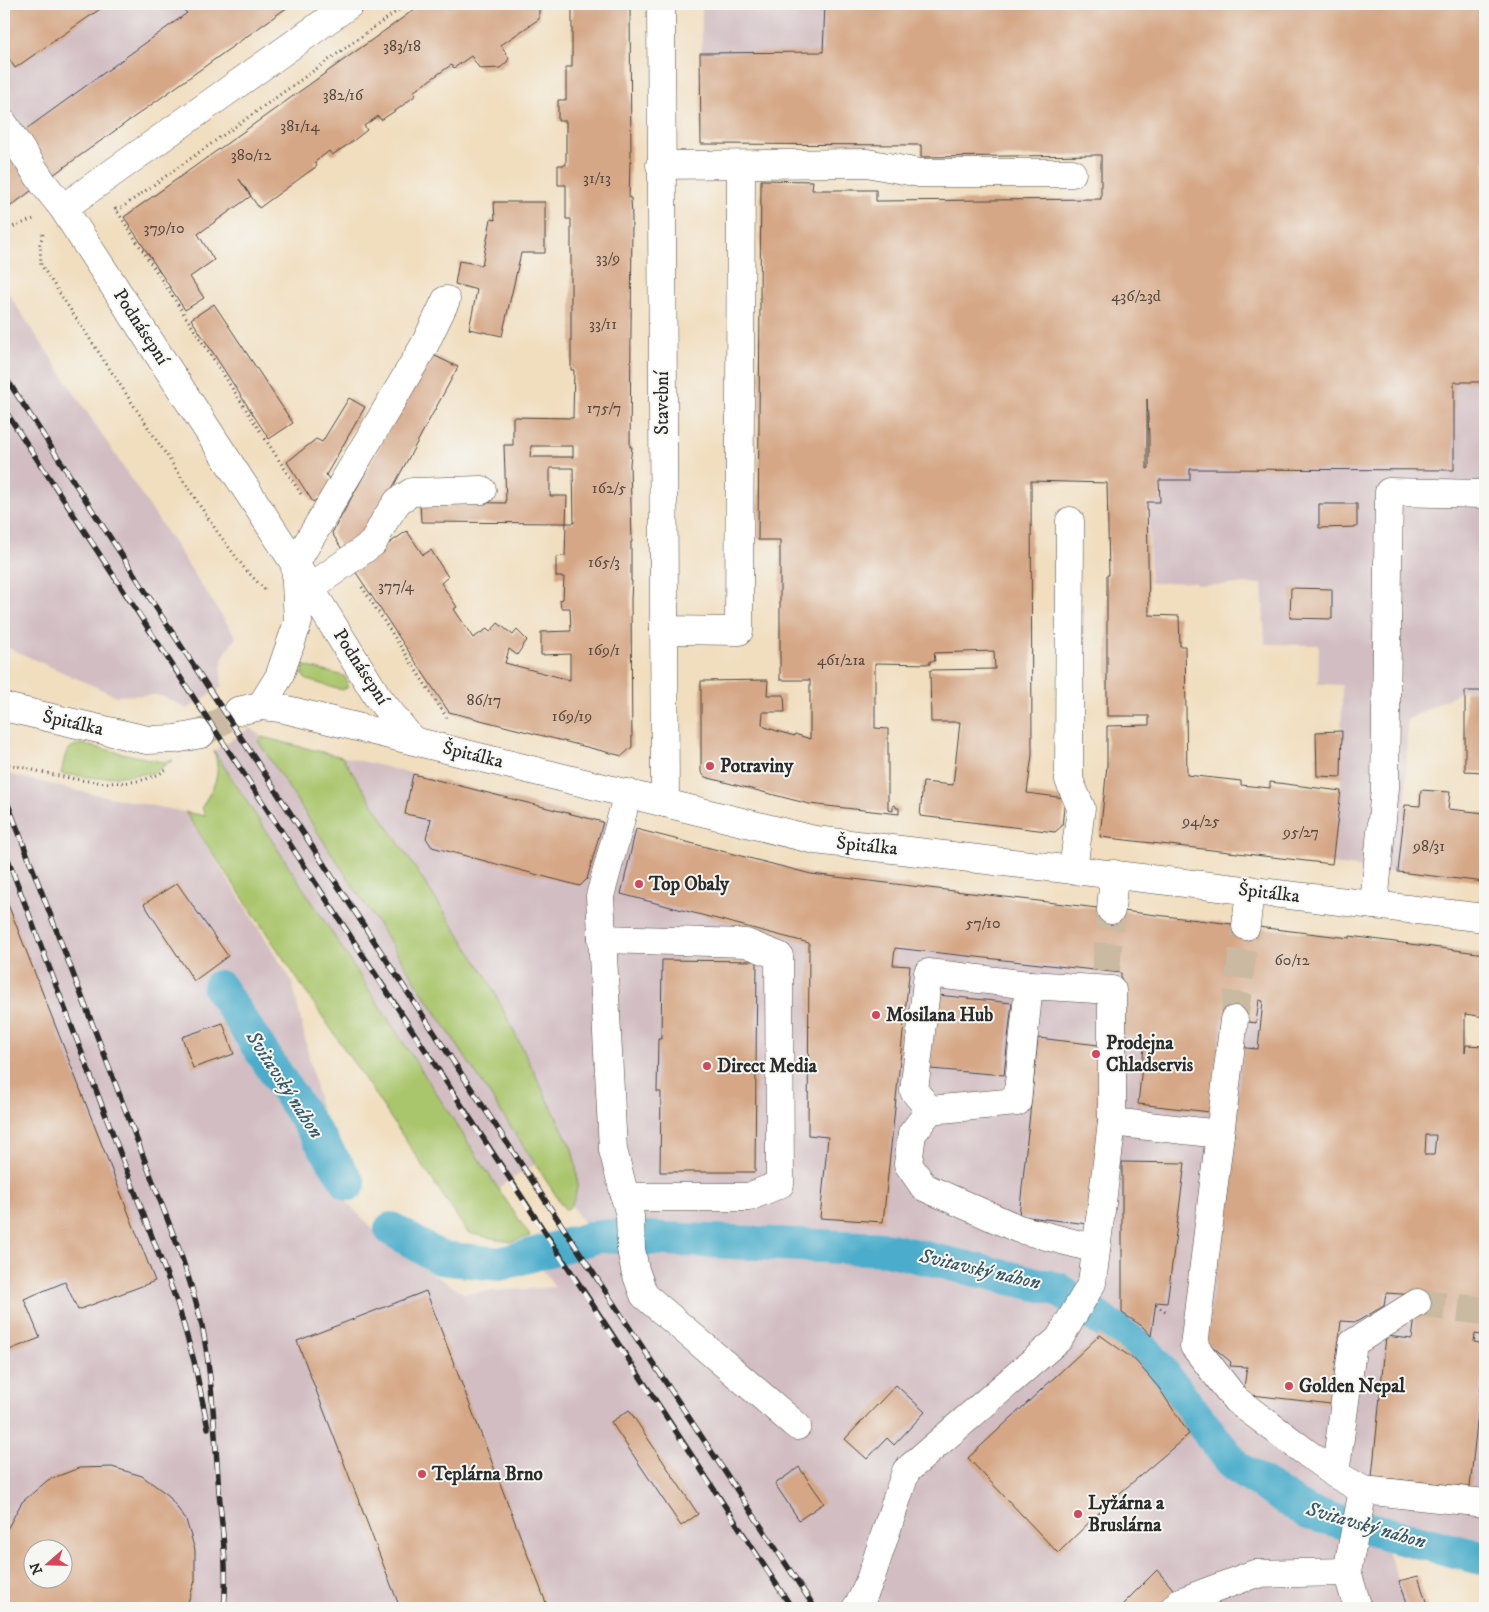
<svg xmlns="http://www.w3.org/2000/svg" width="1489" height="1612" viewBox="0 0 1489 1612" font-family="'IM FELL DW Pica',serif">
	<style>
		.industrial { fill: #d2bec2; fill-rule: evenodd }
		.green { fill: #aac66d; stroke: #6a784c }
		.lines { fill: none; stroke-linecap: round; stroke-linejoin: round }
		.canal { stroke: #4cadcb; stroke-width: 34 }
		.building { fill: #d5a786; fill-rule: evenodd }
		.minor-tunnel { stroke: #c9baa1; stroke-width: 28; stroke-dasharray: 28 14; stroke-linecap: butt }
		.minor-casing { stroke: #494641; stroke-width: 29 }
		.path { stroke: #494641; stroke-width: 3; stroke-dasharray: 1 4; stroke-linecap: butt }
		.minor { stroke: #fff; stroke-width: 28 }
		.rail-casing { stroke: #2b2b2b; stroke-width: 5.5 }
		.rail { stroke: #f6f6f2; stroke-width: 4; stroke-dasharray: 11; stroke-linecap: butt }
		.poi-dot { fill: #d1495b; stroke: #f6f6f2; stroke-width: 2 }
		.labels { text-anchor: middle; dominant-baseline: central; stroke-width: 4; stroke-linejoin: round; paint-order: stroke }
		.number-label { font-size: 16px; fill: #564a42 }
		.street-label { font-size: 19px; fill: #2b2b2b; stroke: #f6f6f2 }
		.poi-label { font-size: 19px; font-weight: bold; fill: #2b2b2b; stroke: #f6f6f2; text-anchor: start }
		.water-label { font-size: 20px; font-style: italic; fill: #375863; stroke: #f6f6f2 }
	</style>
	<rect width="100%" height="100%" fill="#f6f6f2"/>
	<filter id="ink" filterUnits="userSpaceOnUse"><feTurbulence type="fractalNoise" baseFrequency=".02" numOctaves="2"/><feDisplacementMap in="SourceGraphic" scale="10" xChannelSelector="R" yChannelSelector="G"/><feConvolveMatrix kernelMatrix="1 2 1 2 8 2 1 2 1" color-interpolation-filters="sRGB"/></filter>
	<filter id="wash" filterUnits="userSpaceOnUse"><feTurbulence type="fractalNoise" baseFrequency=".0096" numOctaves="4" result="noise"/><feDisplacementMap in="SourceGraphic" scale="20" xChannelSelector="R" yChannelSelector="G"/><feGaussianBlur stdDeviation="1.12" result="paint"/><feColorMatrix in="noise" values="0 0 0 0 0 0 0 0 0 0 0 0 0 0 0 0 0 1.4 0 .05"/><feComposite in="paint" operator="in"/></filter>
	<g filter="url(#wash)">
		<rect width="100%" height="100%" fill="#f1debf"/>
		<g class="industrial">
			<path d="M4 4H292L4 211Z"/>
			<path d="M702 4H1485V691L1464 690 1407 720 1406 793 1398 872 1332 864 1341 791 1342 685 1318 684 1319 645 1265 644 1262 584 1197 585 1195 582 1150 583 1147 382 1101 199V156L921 157V145L701 144Z"/>
			<path d="M4 287 236 637 223 657 221 670 222 687 187 709 165 697 156 695 116 696 4 646Z"/>
			<path d="M250 728 262 737 440 780 811 874 1350 938 1353 936 1465 952 1463 1181 1483 1171 1485 1186V1541L1397 1524 1388 1553 1409 1608H4V773L78 791 185 812 292 981 340 1195 395 1251 463 1293 555 1287 541 1267 602 1252 572 1206 566 1211 535 1164 498 1188 526 1231 202 807 217 780 218 763 214 751ZM32 1550H62V1580H32Z"/>
		</g>
		<g class="green">
			<path d="M305 666 344 676 348 682 347 688 342 690 307 680 303 676V669Z"/>
			<path d="M262 737 342 757 487 977 572 1149C577 1170 583 1194 566 1211L258 741Z"/>
			<path d="M81 744 162 762 173 760 153 773 98 778 61 774C65 758 63 747 81 744Z"/>
			<path d="M214 751 497 1187 530 1236 510 1242 468 1233 185 812 205 816 202 807C214 785 222 776 214 751Z"/>
		</g>
		<g class="lines">
			<g class="canal">
				<path d="M219 987 349 1184"/>
				<path d="M391 1229 440 1258 500 1264 599 1236 886 1249 1058 1289 1147 1353 1236 1467 1308 1513 1485 1559"/>
			</g>
		</g>
		<g id="blocks">
			<g class="building">
				<path d="M4 4H99L103 7 15 68 4 51Z"/>
				<path d="M177 4H292L53 175 22 132 187 13Z"/>
				<path d="M422 4H539V19L501 45 509 58 507 62 500 68 480 69 471 56 454 68 451 65 413 92 416 95 398 109 381 120 378 116 364 126 367 130 349 144 332 155 329 151 315 162 317 166 259 208 239 179 251 196 198 234 214 260 190 277 204 298 185 310 124 217Z"/>
				<path d="M572 4H630L631 162 630 161 629 198H631L632 219 630 447H632L630 464 632 542H631V581H632L631 599 632 747 622 756 449 712 353 568 407 531 423 555 431 550 448 577 441 583 457 607 454 609 473 638 487 629 490 632 498 623 513 635 517 630 527 640 517 655 509 649 505 663 570 680V654L541 655V632L571 631 570 608H561L560 600 563 599 564 577H556V557L565 556 566 523H574L573 468H550V496H567L566 523 421 522 420 502 506 503 504 445H513V417L573 418 574 370H571V219H566V185H558V165H566V121H558V100H566V67H572ZM531 446H573V457H530Z"/>
				<path d="M825 4H1031V5L1059 4H1485V382H1454V470L1190 469V480H1159L1160 502H1147L1149 615 1179 616 1180 646H1185L1187 775 1241 781V785L1270 788V782L1341 791 1332 864 1100 837 1107 765V726L1149 725V716H1107V575H1109L1107 483 1031 481 1032 755 1027 793 1065 798 1062 826 1055 832 920 816 923 782 953 785 960 722H931L930 670 995 669 994 651 934 653 935 661H930V664L875 663V728L888 729V810L893 811V805L896 806V808H899V814L809 804 705 777 701 772V681L768 680 767 695H784L785 712H763L762 724 765 727 780 732 795 736V734L810 739V680H780V540H758L761 180 813 181 812 190H876V201L1101 199V155L921 157V145L701 144 700 53 823 52ZM1147 399 1149 435V468L1147 469Z"/>
				<path d="M4 145 35 188 4 211Z"/>
				<path d="M494 202H545V253H521L502 336 469 329 477 290 455 284 459 261 482 265 491 219 495 220Z"/>
				<path d="M214 304 293 423 269 439 191 319Z"/>
				<path d="M431 354 458 367 362 544 346 556 332 533Z"/>
				<path d="M349 398 365 407 326 475 335 486 313 502 287 462 316 439 322 442Z"/>
				<path d="M1319 504H1357V527L1319 528Z"/>
				<path d="M1291 588 1332 589V619L1290 618Z"/>
				<path d="M1465 691H1485V772L1465 771Z"/>
				<path d="M1342 731 1341 777 1317 776 1316 732Z"/>
				<path d="M413 774 603 822 587 879 580 886 432 847 426 838 431 819 405 814Z"/>
				<path d="M1421 790 1450 792 1448 809 1485 813V882L1398 872 1405 805 1420 806Z"/>
				<path d="M636 829 811 874 1350 938V936L1485 954V1017L1465 1014V1053L1466 1045 1485 1046V1170L1480 1173 1485 1200V1336L1475 1334 1474 1342 1485 1344V1350L1470 1487 1372 1477 1386 1336 1412 1339 1418 1295 1386 1293 1384 1306 1356 1322 1341 1321 1331 1404 1243 1394 1247 1367 1230 1366 1231 1362 1207 1342 1244 1044 1246 1048 1258 1049 1263 1001 1259 1000 1256 1023 1222 1018 1210 1112 1138 1104 1145 1038 1121 1035V973L895 948 893 965 910 966 883 1222 820 1218 828 1137 808 1135 809 943 621 894ZM1426 1135H1436L1434 1155H1425Z"/>
				<path d="M177 883 228 956 194 981 144 904Z"/>
				<path d="M4 894 155 1281 78 1310 65 1282 24 1299 40 1338 4 1352Z"/>
				<path d="M662 960 757 961 755 1172H660L661 1092H657L658 1039H661Z"/>
				<path d="M938 995 1012 1003 1004 1075 930 1069Z"/>
				<path d="M223 1023 234 1054 193 1068 182 1037Z"/>
				<path d="M1038 1038 1107 1046 1088 1224 1019 1216Z"/>
				<path d="M1122 1162 1185 1163 1167 1303 1156 1302 1151 1336 1142 1326 1122 1313Z"/>
				<path d="M426 1291 548 1608H400L297 1341Z"/>
				<path d="M1100 1335 1136 1361 1159 1388 1189 1434 1113 1499 1058 1553 968 1458Z"/>
				<path d="M896 1385 925 1412 894 1445 887 1438 867 1459 845 1439Z"/>
				<path d="M629 1410 698 1514 681 1526 611 1422Z"/>
				<path d="M112 1467 142 1476 168 1495 186 1520 195 1550V1581L186 1608H12L5 1597 4 1587V1543L6 1531 22 1502 48 1480 79 1468ZM32 1550H62V1580H32Z"/>
				<path d="M799 1467 824 1503 799 1520 775 1484Z"/>
				<path d="M1157 1570 1177 1594 1162 1608H1119Z"/>
				<path d="M1418 1576 1428 1608H1409L1399 1581Z"/>
			</g>
		</g>
	</g>
	<g filter="url(#ink)">
		<use href="#blocks" fill-opacity="0" stroke="#494641" stroke-width="1"/>
		<g class="lines">
			<g class="minor-tunnel">
				<path d="M201 734 238 711"/>
				<path d="M1106 971 1111 910"/>
				<path d="M1234 1020 1246 926"/>
				<path d="M1417 1303 1485 1311"/>
			</g>
			<g class="minor-casing">
				<g id="minor">
					<path d="M661 4 665 803"/>
					<path d="M4 124 43 183 63 208 295 564 377 696 412 740"/>
					<path d="M660 165 867 163 919 173H1072"/>
					<path d="M63 208 350 4"/>
					<path d="M1070 521 1069 780 1081 808 1073 870"/>
					<path d="M310 588 373 543 385 520 398 501 412 492 482 490"/>
					<path d="M664 630 739 631 741 165"/>
					<path d="M261 706 279 677 298 622 295 564 424 346 446 300"/>
					<path d="M4 707 147 740 175 739 201 734"/>
					<path d="M238 711 261 706 280 708 815 840 1485 918"/>
					<path d="M628 793 600 896 613 1150 630 1216 631 1249 635 1270 644 1295 797 1426"/>
					<path d="M1374 905 1385 788 1389 492 1484 494"/>
					<path d="M1111 910 1114 874"/>
					<path d="M1246 926 1250 890"/>
					<path d="M602 939 746 943 779 956 780 1184 749 1197H625"/>
					<path d="M1234 1020 1194 1346 1236 1400 1335 1474 1363 1490 1485 1503"/>
					<path d="M930 1110 914 1091 928 973 1029 985"/>
					<path d="M1096 1249 1019 1229 924 1187 908 1164 912 1134 930 1110 1017 1102 1029 985 1112 990V1122L1220 1134"/>
					<path d="M1335 1474 1353 1343 1417 1303"/>
					<path d="M856 1608 862 1599 871 1577 906 1471 1059 1339 1092 1283 1112 1122"/>
					<path d="M1174 1608 1180 1602 1254 1574 1347 1572"/>
					<path d="M1358 1608 1347 1572 1363 1490"/>
				</g>
			</g>
			<g class="path">
				<path d="M115 208 301 494"/>
				<path d="M117 211 407 4"/>
				<path d="M4 228 7 229 34 219"/>
				<path d="M43 234 40 244 41 265 216 530 245 569 266 591"/>
				<path d="M362 587 447 718"/>
				<path d="M4 763C49 773 124 798 166 770"/>
				<path d="M1156 1305 1168 1313"/>
			</g>
			<use href="#minor" class="minor"/>
			<g class="rail-casing">
				<g id="rail">
					<path d="M4 375 404 987 815 1608"/>
					<path d="M4 409C268 808 527 1210 792 1608"/>
					<path d="M4 794 180 1252C189 1280 199 1307 204 1336 213 1387 215 1439 219 1491 222 1529 228 1570 224 1608"/>
					<path d="M4 849 177 1302 194 1361 208 1428"/>
				</g>
			</g>
			<use href="#rail" class="rail"/>
		</g>
	</g>
	<g class="poi-dot">
		<circle cx="710" cy="766" r="5"/>
		<circle cx="639" cy="884" r="5"/>
		<circle cx="876" cy="1015" r="5"/>
		<circle cx="1096" cy="1054" r="5"/>
		<circle cx="707" cy="1066" r="5"/>
		<circle cx="1289" cy="1386" r="5"/>
		<circle cx="422" cy="1474" r="5"/>
		<circle cx="1078" cy="1514" r="5"/>
	</g>
	<g class="labels">
		<g class="number-label">
			<text x="402" y="46">383/18</text>
			<text x="343" y="95">382/16</text>
			<text x="300" y="126">381/14</text>
			<text x="251" y="155">380/12</text>
			<text x="597" y="178">31/13</text>
			<text x="164" y="228">379/10</text>
			<text x="608" y="258">33/9</text>
			<text x="1136" y="296">436/23d</text>
			<text x="603" y="324">33/11</text>
			<text x="604" y="408">175/7</text>
			<text x="609" y="488">162/5</text>
			<text x="604" y="562">165/3</text>
			<text x="396" y="586">377/4</text>
			<text x="604" y="650">169/1</text>
			<text x="841" y="660">461/21a</text>
			<text x="484" y="700">86/17</text>
			<text x="572" y="716">169/19</text>
			<text x="1201" y="821">94/25</text>
			<text x="1301" y="832">95/27</text>
			<text x="1429" y="846">98/31</text>
			<text x="983" y="923">57/10</text>
			<text x="1292" y="960">60/12</text>
		</g>
		<g class="street-label">
			<text transform="translate(141 327) rotate(57)">Podnásepní</text>
			<text transform="translate(662 403) rotate(-90)">Stavební</text>
			<text transform="translate(361 667) rotate(57)">Podnásepní</text>
			<text transform="translate(73 723) rotate(13)">Špitálka</text>
			<text transform="translate(473 755) rotate(14)">Špitálka</text>
			<text transform="translate(867 846) rotate(6)">Špitálka</text>
			<text transform="translate(1269 893) rotate(7)">Špitálka</text>
		</g>
		<g class="poi-label">
			<text x="720" y="766">Potraviny</text>
			<text x="649" y="884">Top Obaly</text>
			<text x="886" y="1015">Mosilana Hub</text>
			<text x="1106" y="1043">Prodejna<tspan x="1106" dy="22">Chladservis</tspan></text>
			<text x="717" y="1066">Direct Media</text>
			<text x="1299" y="1386">Golden Nepal</text>
			<text x="432" y="1474">Teplárna Brno</text>
			<text x="1088" y="1503">Lyžárna a<tspan x="1088" dy="22">Bruslárna</tspan></text>
		</g>
		<g class="water-label">
			<text transform="translate(284 1085) rotate(57)">Svitavský náhon</text>
			<text transform="translate(980 1270) rotate(13)">Svitavský náhon</text>
			<text transform="translate(1366 1526) rotate(16)">Svitavský náhon</text>
		</g>
	</g>
	<rect width="1489" height="1612" fill="none" stroke="#f6f6f2" stroke-width="20"/>
	<g transform="translate(48 1564) rotate(250)"><circle r="24" fill="#f6f6f2" stroke="#a5a5a2"/>
	<path d="M0-4L9 19L0 12L-9 19Z" fill="#d1495b"/>
	<text y="-8" font-size="14" font-weight="bold" text-anchor="middle" fill="#2b2b2b">N</text>
	</g>
</svg>
